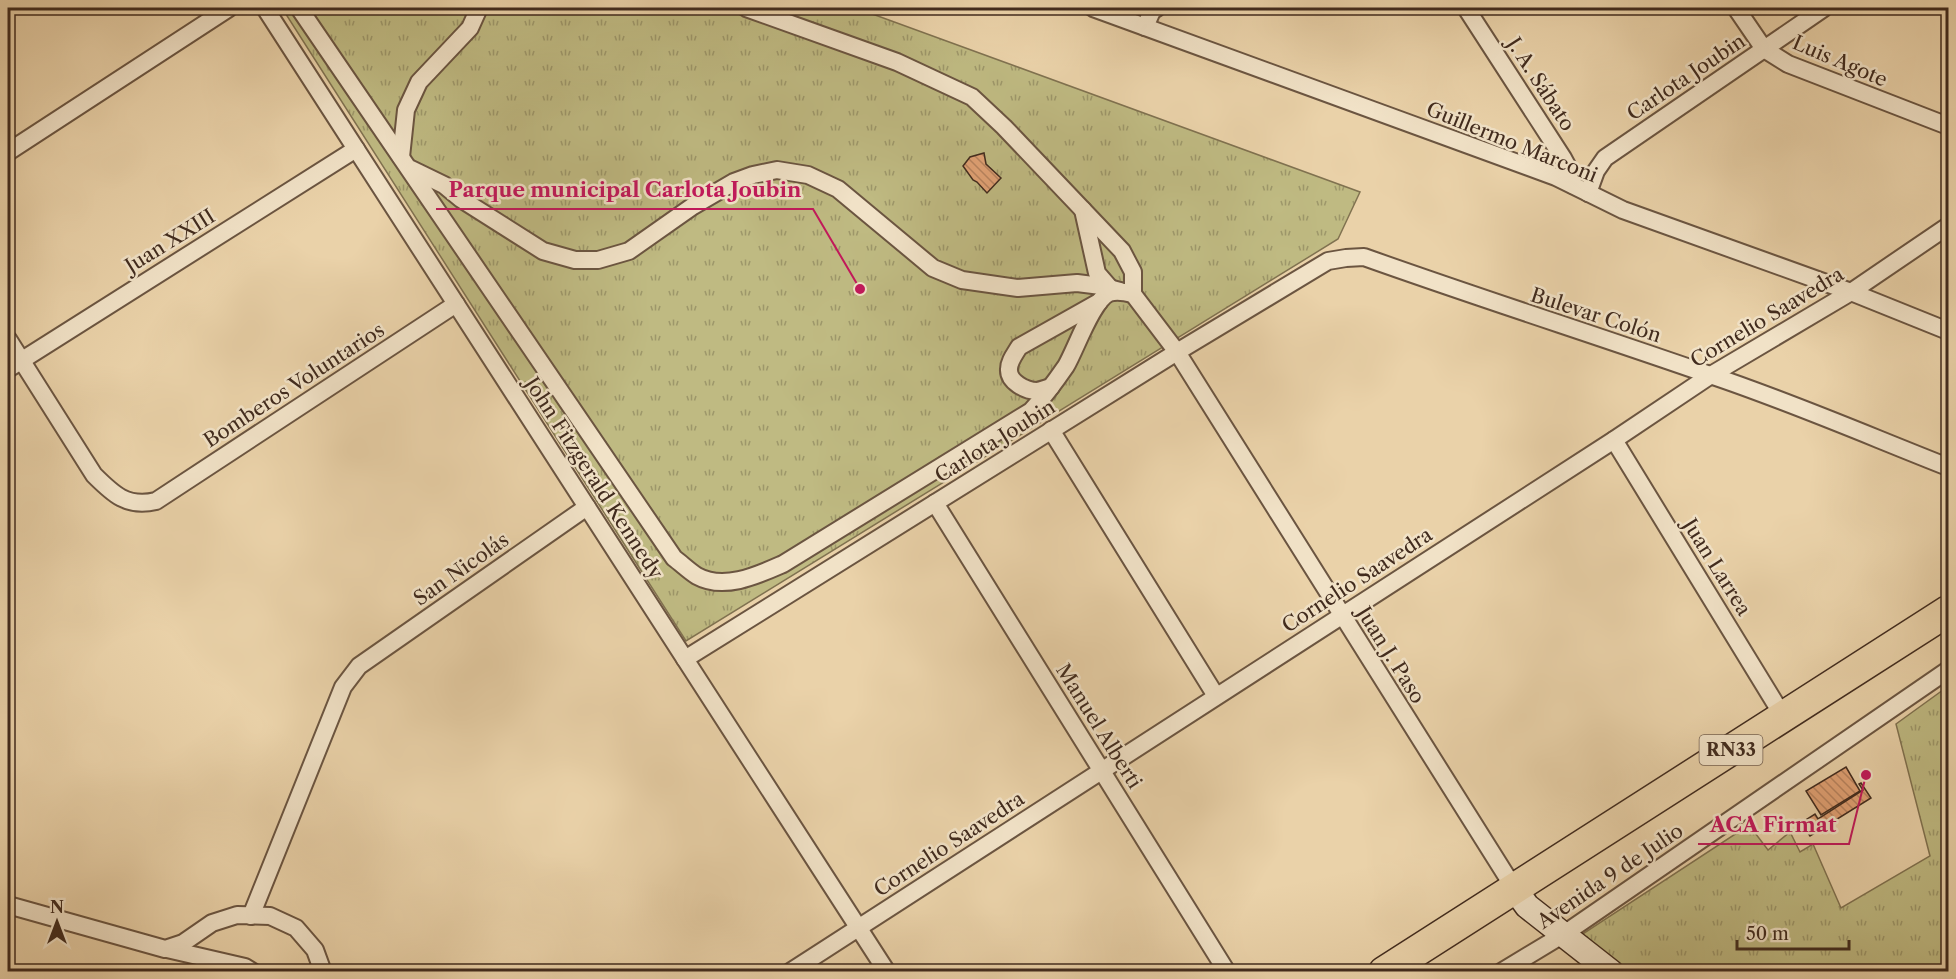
<svg xmlns="http://www.w3.org/2000/svg" width="1956" height="979" viewBox="0 0 1956 979" font-family="'Libre Caslon Text',serif">
	<style>
		.park { fill: url(#park-tufts); stroke: #807250; stroke-width: 1.5 }
		.building { fill: url(#building-back-hatch); stroke: #412b1e; stroke-width: 1.5 }
		.lines { fill: none; stroke-linecap: round; stroke-linejoin: round }
		.street-casing { stroke: #6b5541; stroke-width: 20 }
		.secondary-casing { stroke: #412b1e; stroke-width: 27 }
		.highway-casing { stroke: #412b1e; stroke-width: 33 }
		.street { stroke: #f1e2c7; stroke-width: 16 }
		.secondary { stroke: #f1e2c7; stroke-width: 24 }
		.highway { stroke: #ead2a9; stroke-width: 30 }
		.labels { text-anchor: middle; dominant-baseline: central; stroke-width: 5; stroke-linejoin: round; paint-order: stroke }
		.shield { fill: #f1e2c7; stroke: #766251; stroke-width: 1.5 }
		.shield-label { font-size: 18px; font-weight: bold; fill: #412b1e }
		.street-label { font-size: 20px; fill: #412b1e; stroke: #f1e2c7 }
		.leader { fill: none; stroke: #c2185b; stroke-width: 2 }
		.callout-dot { fill: #c2185b; stroke: #f1e2c7; stroke-width: 2 }
		.callout-label { font-size: 21px; text-anchor: middle; font-weight: bold; fill: #c2185b; stroke: #f1e2c7; stroke-width: 5; stroke-linejoin: round; paint-order: stroke }
	</style>
	<defs>
		<pattern id="park-tufts" width="24" height="20" patternUnits="userSpaceOnUse" patternTransform="scale(1.5)"><rect width="24" height="20" fill="#bfba82"/><path d="M3 7l-1-3M5 7V3M7 7l1-3M15 17l-1-3M17 17v-4M19 17l1-3" fill="none" stroke="#9d976a"/></pattern>
		<pattern id="building-back-hatch" width="6" height="6" patternUnits="userSpaceOnUse" patternTransform="scale(1.5)"><rect width="6" height="6" fill="#e2a275"/><path d="M-1 5l2 2M0 0l6 6M5-1l2 2" fill="none" stroke="#b9845f"/></pattern>
	</defs>
	<rect width="100%" height="100%" fill="#ead2a9"/>
	<filter id="stains"><feTurbulence type="fractalNoise" baseFrequency=".00333" numOctaves="4"/><feColorMatrix values="0 0 0 0 .2 0 0 0 0 .09 0 0 0 0 .02 0 0 0 .5 -.17"/></filter>
	<radialGradient id="worn" r=".72"><stop offset=".6" stop-color="#630" stop-opacity="0"/><stop offset="1" stop-color="#630" stop-opacity=".3"/></radialGradient>
	<g class="park">
		<path d="M282 8H856L1360 192 1338 239 686 641Z"/>
		<path d="M1943 690 1948 714V971H1626L1581 935 1749 825 1768 850 1790 832 1800 852 1813 844 1841 908 1930 856 1896 724Z"/>
	</g>
	<g class="building">
		<path d="M984 153 986 164 1001 178 987 193 977 182 973 180 963 166 970 157Z"/>
		<path d="M1846 767 1860 791 1821 815 1806 791Z"/>
		<path d="M1861 783 1871 798 1810 836 1801 823 1815 814 1818 819 1863 790 1859 784Z"/>
	</g>
	<g class="lines">
		<g class="street-casing">
			<g id="street">
				<path d="M265 8 887 972"/>
				<path d="M299 8 674 558C682 564 689 571 697 576 724 591 758 575 783 564L1031 411C1044 397 1055 382 1066 366 1076 349 1092 301 1109 293 1117 290 1125 292 1133 294"/>
				<path d="M746 8 897 62 972 97 1004 127 1122 251 1133 272V294L1177 352 1514 888"/>
				<path d="M1093 8 1556 177 1623 210 1851 292 1948 331"/>
				<path d="M1466 8 1563 158 1570 171 1573 185"/>
				<path d="M1736 8 1764 49 1788 64 1948 126"/>
				<path d="M1145 27 1152 11 1157 8"/>
				<path d="M8 152 229 8"/>
				<path d="M401 157 406 110 419 82 470 28 479 8"/>
				<path d="M411 169 444 185 461 199 543 251 575 260H598L629 251 693 206 734 182 753 175 777 170 808 175 838 189 933 268 962 280 1018 288 1077 283 1101 286 1120 291"/>
				<path d="M1588 193 1596 171 1605 158 1824 8"/>
				<path d="M1083 210 1097 273 1110 288"/>
				<path d="M8 339 94 475C113 494 127 508 156 501L456 304"/>
				<path d="M8 369 356 149"/>
				<path d="M1051 387C1047 388 1042 390 1037 391 1026 391 1008 382 1009 369 1009 361 1015 354 1019 347L1099 302"/>
				<path d="M1051 430 1216 696"/>
				<path d="M1614 440 1783 716"/>
				<path d="M935 503 1227 972"/>
				<path d="M685 659 1177 352 1328 261 1346 258 1364 257C1479 298 1595 335 1710 375 1791 402 1869 436 1948 467"/>
				<path d="M8 905 165 949 183 943 212 923 237 915 270 916 296 928 315 950 323 972"/>
				<path d="M251 916 343 687 359 666 587 507"/>
				<path d="M167 949 245 967 253 972"/>
				<path d="M790 972 1614 440 1711 375 1851 292 1948 226"/>
				<path d="M1501 972 1564 934 1948 670"/>
			</g>
		</g>
		<g class="secondary-casing">
			<path id="secondary" d="M1514 888 1527 906 1611 972"/>
		</g>
		<g class="highway-casing">
			<path id="highway" d="M1384 972 1948 611"/>
		</g>
		<use href="#street" class="street"/>
		<use href="#secondary" class="secondary"/>
		<use href="#highway" class="highway"/>
	</g>
	<g class="labels">
		<rect class="shield" x="1699.5" y="735" width="63" height="30" rx="4.5"/>
		<g class="shield-label">
			<text x="1731" y="750">RN33</text>
		</g>
		<g class="street-label">
			<text transform="translate(1840 61) rotate(23)">Luis Agote</text>
			<text transform="translate(1686 77) rotate(-34)">Carlota Joubin</text>
			<text transform="translate(1541 84) rotate(57)">J. A. Sábato</text>
			<text transform="translate(1512 142) rotate(22)">Guillermo Marconi</text>
			<text transform="translate(170 241) rotate(-32)">Juan XXIII</text>
			<text transform="translate(1596 315) rotate(18)">Bulevar Colón</text>
			<text transform="translate(1767 317) rotate(-31)">Cornelio Saavedra</text>
			<text transform="translate(294 385) rotate(-33)">Bomberos Voluntarios</text>
			<text transform="translate(995 441) rotate(-32)">Carlota Joubin</text>
			<text transform="translate(594 478) rotate(57)">John Fitzgerald Kennedy</text>
			<text transform="translate(1717 567) rotate(58)">Juan Larrea</text>
			<text transform="translate(461 569) rotate(-35)">San Nicolás</text>
			<text transform="translate(1357 580) rotate(-33)">Cornelio Saavedra</text>
			<text transform="translate(1391 655) rotate(58)">Juan J. Paso</text>
			<text transform="translate(1099 726) rotate(58)">Manuel Alberti</text>
			<text transform="translate(949 844) rotate(-33)">Cornelio Saavedra</text>
			<text transform="translate(1610 876) rotate(-34)">Avenida 9 de Julio</text>
		</g>
	</g>
	<path class="leader" d="M860 289L813 209H436M1866 775L1849 844H1698"/>
	<g class="callout-dot">
		<circle cx="860" cy="289" r="6"/>
		<circle cx="1866" cy="775" r="6"/>
	</g>
	<g class="callout-label">
		<text x="625" y="197">Parque municipal Carlota Joubin</text>
		<text x="1773" y="832">ACA Firmat</text>
	</g>
	<rect width="1956" height="979" fill="none" stroke="#ead2a9" stroke-width="30"/>
	<rect x="9" y="9" width="1938" height="961" fill="none" stroke="#412b1e" stroke-width="3"/>
	<rect x="15" y="15" width="1926" height="949" fill="none" stroke="#412b1e" stroke-width="1.5"/>
	<g transform="translate(57 922)" stroke="#f1e2c7" stroke-width="4.5" paint-order="stroke">
	<path d="M0-4.5L10 22L0 15L-10 22Z" fill="#412b1e"/>
	<text y="-9" font-size="16" font-weight="bold" text-anchor="middle" fill="#412b1e">N</text>
	</g>
	<path d="M1737 940v9h112v-9" fill="none" stroke="#412b1e" stroke-width="3"/>
	<text x="1746" y="940" font-size="18" fill="#412b1e" stroke="#f1e2c7" stroke-width="4.5" paint-order="stroke">50 m</text>
	<rect width="100%" height="100%" filter="url(#stains)"/>
	<rect width="100%" height="100%" fill="url(#worn)"/>
</svg>
